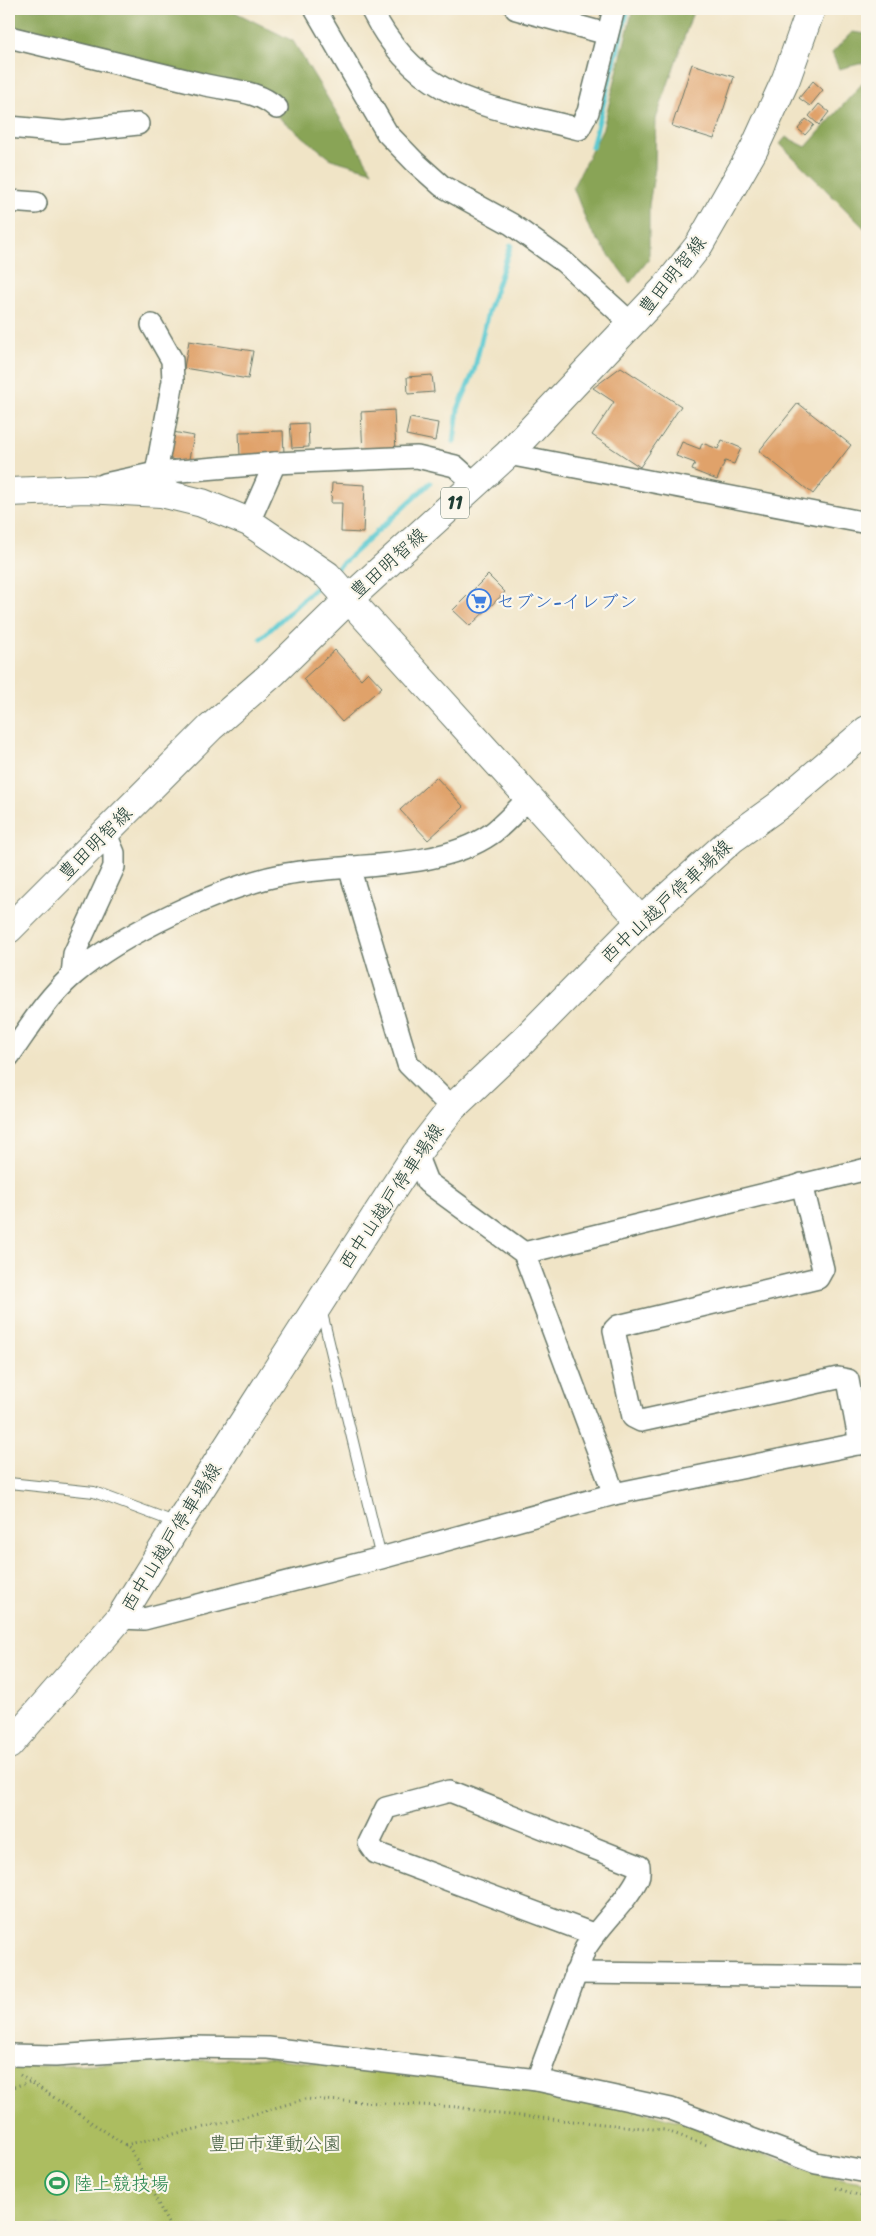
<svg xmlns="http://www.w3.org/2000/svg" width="876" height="2236" viewBox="0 0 876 2236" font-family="Sriracha,'Klee One',sans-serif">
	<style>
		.green { fill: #acbd60; stroke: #667d4a }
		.forest { fill: #89a456; stroke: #547045 }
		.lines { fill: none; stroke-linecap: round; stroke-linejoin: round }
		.stream { stroke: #5dcad2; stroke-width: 5 }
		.building { fill: #e0a26b }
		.lane-casing { stroke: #687767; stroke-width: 12 }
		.street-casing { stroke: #687767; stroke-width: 24 }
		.secondary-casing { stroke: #687767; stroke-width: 30 }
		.primary-casing { stroke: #687767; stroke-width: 30 }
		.path { stroke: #687767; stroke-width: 3; stroke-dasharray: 1 4; stroke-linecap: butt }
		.lane { stroke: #fff; stroke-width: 10 }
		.street { stroke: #fff; stroke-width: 21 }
		.secondary { stroke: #fff; stroke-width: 28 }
		.primary { stroke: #fff; stroke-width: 28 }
		.labels { text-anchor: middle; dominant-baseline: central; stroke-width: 4.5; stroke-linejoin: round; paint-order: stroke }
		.shield { fill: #fbf7ec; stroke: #61756b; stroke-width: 1 }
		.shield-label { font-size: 18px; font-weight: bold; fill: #1f3d34 }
		.street-label { font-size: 19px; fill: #1f3d34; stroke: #fbf7ec }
		.shop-label { font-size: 19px; fill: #366cbe; stroke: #fbf7ec; text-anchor: start }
		.park-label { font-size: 19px; fill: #425d3f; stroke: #fbf7ec }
		.leisure-label { font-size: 19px; fill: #27864d; stroke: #fbf7ec; text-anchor: start }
	</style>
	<rect width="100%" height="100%" fill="#fbf7ec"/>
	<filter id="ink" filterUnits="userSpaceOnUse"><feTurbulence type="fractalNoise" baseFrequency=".02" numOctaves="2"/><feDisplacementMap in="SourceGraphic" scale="10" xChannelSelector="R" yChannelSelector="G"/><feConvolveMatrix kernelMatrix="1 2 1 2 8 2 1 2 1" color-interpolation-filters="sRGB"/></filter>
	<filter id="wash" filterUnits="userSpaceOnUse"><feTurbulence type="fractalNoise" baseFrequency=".0096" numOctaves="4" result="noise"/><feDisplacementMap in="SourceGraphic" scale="20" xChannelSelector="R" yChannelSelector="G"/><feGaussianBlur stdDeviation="1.12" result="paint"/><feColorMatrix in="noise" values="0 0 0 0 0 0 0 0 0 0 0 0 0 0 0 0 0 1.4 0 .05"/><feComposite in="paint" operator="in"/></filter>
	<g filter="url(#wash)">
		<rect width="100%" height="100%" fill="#f0e4c6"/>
		<path class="green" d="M268 2058 544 2086 687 2123 821 2175 867 2183V2227H9V2062L37 2066Z"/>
		<g class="forest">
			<path d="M9 9H229L293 41 372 171 331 159 244 90 9 33Z"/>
			<path d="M633 9H694L656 119 655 168 649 205V259L630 283 589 228 573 187 603 128Z"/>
			<path d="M852 32 867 34V62L839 69 832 53Z"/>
			<path d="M867 78V231L780 144 786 137 806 147Z"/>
		</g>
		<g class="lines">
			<g class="stream">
				<path d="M592 147 628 9"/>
				<path d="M454 442 458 409 474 371 488 312 511 245"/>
				<path d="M333 572 430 483"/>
				<path d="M261 638 322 582"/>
			</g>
		</g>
		<g id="blocks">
			<g class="building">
				<path d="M692 64 734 77 714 139 672 126Z"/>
				<path d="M813 81 823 90 810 106 799 98Z"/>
				<path d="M819 104 829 112 819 125 809 116Z"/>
				<path d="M806 119 814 125 805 135 798 129Z"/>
				<path d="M189 341 253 351 248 379 184 368Z"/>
				<path d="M621 367 681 406 640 467 592 435 614 402 593 388Z"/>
				<path d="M432 375 434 392 408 394 407 377Z"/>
				<path d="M798 403 851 445 813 494 759 451Z"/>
				<path d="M394 410 396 453 363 455 361 412Z"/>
				<path d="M410 418 438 423 435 441 406 435Z"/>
				<path d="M308 423 309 447 292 448 290 424Z"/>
				<path d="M283 431 284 454 240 456 239 432Z"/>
				<path d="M173 432 194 436 188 463 167 458Z"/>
				<path d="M722 440 741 448 734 464 725 461 717 480 692 470 695 463 676 456 682 442 700 449 702 443 718 449Z"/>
				<path d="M332 483 365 485 363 533 341 532 342 503H331Z"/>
				<path d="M488 575 505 592 470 626 453 610Z"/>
				<path d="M335 650 361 679 368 672 382 687 342 722 303 679Z"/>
				<path d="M436 777 464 807 428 840 400 810Z"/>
			</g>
		</g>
	</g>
	<g filter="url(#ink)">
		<use href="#blocks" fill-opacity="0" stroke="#687767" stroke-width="1"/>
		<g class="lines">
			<g class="lane-casing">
				<g id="lane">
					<path d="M321 1309 381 1558"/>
					<path d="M9 1483 94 1492 177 1523"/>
				</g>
			</g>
			<g class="street-casing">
				<g id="street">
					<path d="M315 9 387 133 415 162 442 186 511 224 564 262 632 324"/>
					<path d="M371 9C418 103 487 105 579 129L588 112 614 9"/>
					<path d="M516 9 607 34"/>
					<path d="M9 37C73 53 138 68 202 84 228 91 257 89 277 108"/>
					<path d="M9 127 64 132 138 124"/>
					<path d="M9 201 36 203"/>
					<path d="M152 325 172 360 173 381 156 473"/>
					<path d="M508 454 867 523"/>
					<path d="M105 484 156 473 275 463 417 457 455 466 475 484"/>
					<path d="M249 522 275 463"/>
					<path d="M349 867 408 1064 452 1108"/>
					<path d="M72 976 74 954 114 867V853L105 832"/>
					<path d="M9 1056C29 1028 46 999 72 976 121 934 222 886 286 874 348 863 438 871 491 834 505 824 517 809 529 798"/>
					<path d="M416 1154 427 1182 524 1253 614 1494"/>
					<path d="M802 1184 823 1269 818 1278 618 1326 614 1330 633 1417 641 1421 838 1378 848 1380 860 1444"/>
					<path d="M524 1253 867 1169"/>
					<path d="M120 1618 144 1619 381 1558 614 1494 867 1442"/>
					<path d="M575 1973 867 1976"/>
					<path d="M9 2055 55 2056 190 2047 268 2048 537 2080 671 2109 816 2163 867 2172"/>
					<path d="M537 2080 585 1949C600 1924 626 1903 638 1878 640 1874 639 1870 639 1866L450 1791 386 1808 369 1843 376 1853 593 1934"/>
				</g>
			</g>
			<g class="secondary-casing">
				<g id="secondary">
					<path d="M9 492 86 489 161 493 202 503 249 522 327 575 641 921"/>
					<path d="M9 1745 120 1618 178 1524 358 1243 416 1154 452 1108 524 1040 641 921 732 839 778 806 867 730"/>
				</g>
			</g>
			<g class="primary-casing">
				<path id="primary" d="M9 929 210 728 272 674 350 598 508 454 666 287 699 245 754 149 786 79 811 9"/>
			</g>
			<g class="path">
				<path d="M20 2075 130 2148 170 2227"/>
				<path d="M9 2088 30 2082"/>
				<path d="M125 2145 231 2121 305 2099 458 2107 490 2113 664 2130 707 2145"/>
				<path d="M836 2188 867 2198"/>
			</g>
			<use href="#lane" class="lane"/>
			<use href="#street" class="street"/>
			<use href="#secondary" class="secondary"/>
			<use href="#primary" class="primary"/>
		</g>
	</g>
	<defs>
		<g id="supermarket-ring" transform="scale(1.25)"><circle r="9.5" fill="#fbf7ec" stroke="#3f7fe0" stroke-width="1.5"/><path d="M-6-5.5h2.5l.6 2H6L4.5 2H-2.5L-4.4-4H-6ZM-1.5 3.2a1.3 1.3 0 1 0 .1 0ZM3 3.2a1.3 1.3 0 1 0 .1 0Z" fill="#3f7fe0"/></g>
		<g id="stadium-ring" transform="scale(1.25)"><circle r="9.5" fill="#fbf7ec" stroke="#2e9e5b" stroke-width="1.5"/><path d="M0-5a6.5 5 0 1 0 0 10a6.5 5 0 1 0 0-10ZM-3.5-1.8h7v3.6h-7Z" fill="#2e9e5b"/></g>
	</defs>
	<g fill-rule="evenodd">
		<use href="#supermarket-ring" x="479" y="601"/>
		<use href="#stadium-ring" x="57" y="2183"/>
	</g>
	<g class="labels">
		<rect class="shield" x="441" y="487.5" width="28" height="31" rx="4"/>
		<g class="shield-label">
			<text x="455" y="503">11</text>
		</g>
		<g class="street-label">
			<text transform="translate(672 275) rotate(-51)">豊田明智線</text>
			<text transform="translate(388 563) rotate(-42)">豊田明智線</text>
			<text transform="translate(95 843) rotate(-45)">豊田明智線</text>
			<text transform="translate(666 901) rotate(-43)">西中山越戸停車場線</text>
			<text transform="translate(391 1196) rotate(-56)">西中山越戸停車場線</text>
			<text transform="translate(171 1537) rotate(-58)">西中山越戸停車場線</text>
		</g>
		<g class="shop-label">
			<text x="496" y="601">セブン-イレブン</text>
		</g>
		<g class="park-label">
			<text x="275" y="2143">豊田市運動公園</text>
		</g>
		<g class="leisure-label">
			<text x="74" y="2183">陸上競技場</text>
		</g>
	</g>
	<rect width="876" height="2236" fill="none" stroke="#fbf7ec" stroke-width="30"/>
</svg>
